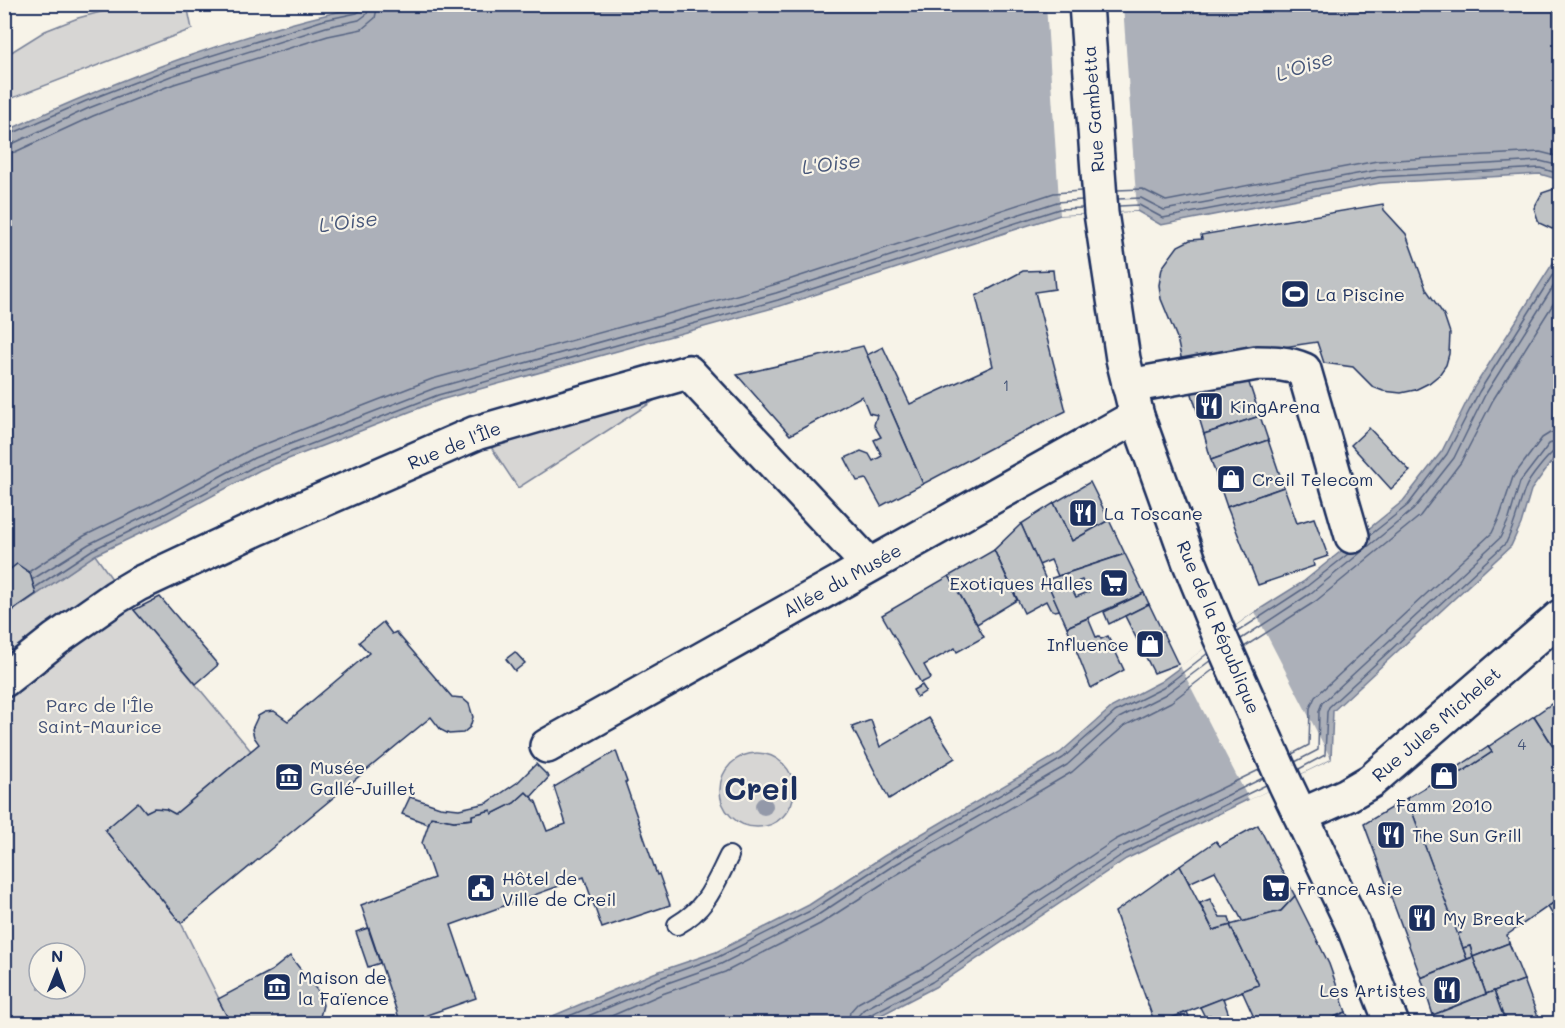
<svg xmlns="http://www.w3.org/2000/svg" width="1565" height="1028" viewBox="0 0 1565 1028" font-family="Mali,sans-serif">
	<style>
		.green { fill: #d7d6d4; stroke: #798299; stroke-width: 1.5; fill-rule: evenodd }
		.water { fill: #acb0b9; stroke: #727c95; stroke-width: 1.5 }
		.pier { fill: #f7f3e8 }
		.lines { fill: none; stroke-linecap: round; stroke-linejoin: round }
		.shore { stroke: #556382; stroke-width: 1.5 }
		.building { fill: #c0c3c5; stroke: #1b2f5e; stroke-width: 1.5; fill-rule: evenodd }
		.lane-casing { stroke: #1b2f5e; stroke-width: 22 }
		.street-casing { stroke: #1b2f5e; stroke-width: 38 }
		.secondary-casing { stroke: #1b2f5e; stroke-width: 38 }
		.lane { stroke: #f7f3e8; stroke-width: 18 }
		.street { stroke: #f7f3e8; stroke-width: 33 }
		.secondary { stroke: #f7f3e8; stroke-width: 33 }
		.tree { fill: #9399a9 }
		.labels { text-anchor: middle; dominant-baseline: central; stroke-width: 4.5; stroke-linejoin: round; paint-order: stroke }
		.number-label { font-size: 15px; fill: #445478 }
		.street-label { font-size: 18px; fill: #1b2f5e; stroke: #f7f3e8 }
		.poi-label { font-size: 18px; fill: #1b2f5e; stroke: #f7f3e8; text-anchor: start }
		.park-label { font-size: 18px; fill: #415076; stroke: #f7f3e8 }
		.water-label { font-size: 20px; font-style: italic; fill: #465679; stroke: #f7f3e8 }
		.town-label { font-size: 30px; font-weight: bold; fill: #1b2f5e; stroke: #f7f3e8 }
	</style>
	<rect width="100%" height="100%" fill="#f7f3e8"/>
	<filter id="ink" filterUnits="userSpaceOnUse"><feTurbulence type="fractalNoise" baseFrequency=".0167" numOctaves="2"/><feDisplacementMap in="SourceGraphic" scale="12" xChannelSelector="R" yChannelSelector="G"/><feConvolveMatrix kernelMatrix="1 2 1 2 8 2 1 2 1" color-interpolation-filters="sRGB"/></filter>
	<g filter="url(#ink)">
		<g class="green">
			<path d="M127 5H187L192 29 5 101V56L45 31 78 18Z"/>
			<path d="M655 400 518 488 491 447 511 439Z"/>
			<path d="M95 555 134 610 251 751 175 814C164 808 157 806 146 812L137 803 105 830 181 923 231 1023H5V616ZM39 953H75V989H39Z"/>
			<circle cx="757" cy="790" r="37"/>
		</g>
		<g class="water">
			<path d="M369 5H1560V180L1540 174 1380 183 1161 225 1137 211 1060 215 780 306 440 400 260 470 162 523 95 555 5 616 4 132C121 78 242 31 369 5Z"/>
			<path d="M1560 252V450L1531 490 1521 524 1511 546 1333 711 1331 759 1126 859 935 987 866 1023 534 1024 654 973 716 952 809 905 884 856 1060 753 1112 707 1160 682 1255 612 1303 582 1403 501 1442 451 1473 389Z"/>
		</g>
		<g class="pier">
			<path d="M1046 5H1123L1137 211 1060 215Z"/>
			<path d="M1255 612 1331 759 1249 800 1180 666Z"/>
		</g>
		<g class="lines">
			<g class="shore">
				<path d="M4 137 86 101 169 69 324 20 357 13 361 10V4"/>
				<path d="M4 145 12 144 89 108 171 76 326 27 359 20 367 14 369 4"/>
				<path d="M4 154 15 152 93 116 174 84 328 36 362 29 375 18 378 4"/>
				<path d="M1117 190 1142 189 1166 201 1377 161 1540 152 1560 157"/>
				<path d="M1118 199 1141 198 1164 210 1378 170 1540 161 1560 166"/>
				<path d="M1119 206 1139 205 1163 218 1379 177 1540 168 1560 174"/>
				<path d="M1369 536 1408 505 1447 454 1479 392 1560 263"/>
				<path d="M30 571 84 536 152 503 250 450 432 379 773 285 1054 193 1081 191"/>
				<path d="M33 579 89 544 156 511 254 458 435 388 776 293 1057 202 1082 200"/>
				<path d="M36 587 92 550 159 517 257 465 438 395 778 300 1059 209 1083 208"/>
				<path d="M1237 632 1306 587 1348 554"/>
				<path d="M1241 639 1311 593 1413 510 1454 458 1485 395 1560 276"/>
				<path d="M1244 647 1316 601 1420 516 1461 462 1493 400 1560 293"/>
				<path d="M1292 754 1309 745 1310 708 1315 697 1492 533 1500 516 1513 477 1542 438 1550 433 1560 431"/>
				<path d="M1295 762 1318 750 1319 711 1322 703 1500 538 1509 519 1520 482 1549 444 1560 440"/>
				<path d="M1299 769 1325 755 1327 712 1329 707 1506 543C1515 525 1518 508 1525 489 1528 480 1552 449 1560 448"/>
				<path d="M550 1024 657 979 718 957 812 910 888 861 1063 758 1115 712 1163 688 1208 653"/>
				<path d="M569 1024 659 986 721 964 815 917 891 867 1067 765 1119 718 1166 694 1211 660"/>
				<path d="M593 1024 662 994 725 972 820 924 896 875 1072 772 1124 726 1171 702 1214 669"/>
				<path d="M848 1024 850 1012 858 1003 924 967 1115 840 1259 770"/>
				<path d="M857 1024 858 1016 863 1010 928 975 1119 848 1263 778"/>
				<path d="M865 1024 868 1016 932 982 1123 854 1266 785"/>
			</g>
		</g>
		<g class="building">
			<path d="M1554 189 1560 192V226L1552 229 1539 223 1534 208 1542 193Z"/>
			<path d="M1383 204 1384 210 1406 234 1426 289 1444 315 1450 333 1449 354 1446 365 1439 375 1429 383 1415 390 1401 393 1383 391 1373 387 1353 367 1324 363 1317 342 1182 362 1177 338 1161 299 1159 285 1162 268 1178 246 1190 240 1202 239 1201 235Z"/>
			<path d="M1053 270 1055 289 1035 292 1066 411 1000 443 923 484 867 355 883 347 910 404 993 366 976 296 1023 271Z"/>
			<path d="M863 346 923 484 881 506 866 479 857 481 845 458 861 451 869 454 873 461 882 456 874 440 881 437 874 425 877 415 869 413 862 396 790 435 737 375Z"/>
			<path d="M1246 374 1260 416 1204 434 1189 384Z"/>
			<path d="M1260 416 1268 440 1211 460 1204 434Z"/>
			<path d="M1369 428 1410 471 1391 489 1351 445Z"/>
			<path d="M1268 440 1284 487 1227 507 1211 460Z"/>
			<path d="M1090 482 1109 520 1072 541 1054 503Z"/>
			<path d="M1284 487 1297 523 1314 518 1328 556 1313 561 1314 566 1258 585 1227 507Z"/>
			<path d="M1054 503 1072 541 1109 520 1125 554 1058 576 1051 560 1039 565 1021 524Z"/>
			<path d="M1021 524 1046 580 1060 610 1055 611 1050 609 1046 601 1024 613 994 550Z"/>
			<path d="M994 550 1017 600 977 624 949 576Z"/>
			<path d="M1125 554 1144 593 1067 627 1046 580ZM1082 580 1088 592 1076 597 1070 585Z"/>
			<path d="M17 564 30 573 36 594 4 616V574Z"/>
			<path d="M949 576 984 637 957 652 955 648 924 665 931 678 921 683 882 615Z"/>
			<path d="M1144 593 1149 604 1109 624 1104 612Z"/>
			<path d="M160 597 218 665 196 684 134 610Z"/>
			<path d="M1149 604 1178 664 1154 673 1125 616Z"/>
			<path d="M1088 618 1096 637 1099 636 1101 639 1108 636 1124 670 1091 688 1067 627Z"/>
			<path d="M383 622 392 634 396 632 452 697 462 698 469 704 473 717 470 727 463 733 449 734 441 730 431 717 181 923 105 830 138 802 146 812 154 808 166 809 175 814 259 744 254 737 252 729 258 716 265 712 274 711 288 721 369 653 359 642Z"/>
			<path d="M515 652 525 663 515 671 506 659Z"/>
			<path d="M922 685 926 691 917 697 913 690Z"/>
			<path d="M1560 698V757L1534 716Z"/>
			<path d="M1534 716 1560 757V898L1507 935 1509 943 1473 957 1470 946 1463 948 1457 934 1461 933 1458 925 1454 926 1407 798 1452 771 1462 772 1492 752 1488 747Z"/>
			<path d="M929 718 955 758 889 799 852 727 871 720 880 747Z"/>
			<path d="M1488 747 1492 752 1462 772 1452 771Z"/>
			<path d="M616 751 627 782H625L657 875 659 874 670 905 602 928 584 877 451 925 476 998 401 1024 361 905 434 878 422 843 431 817 454 821 472 819V815L491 810 492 814 514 803 526 792 536 802 547 831 566 824 554 787Z"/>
			<path d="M536 764 549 777 531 797 526 792 514 803 492 814 491 810 472 815V819L454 821 431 817 428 824 402 814 410 797 440 807 459 809 487 803 518 782Z"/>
			<path d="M1407 798 1467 959 1421 978 1364 824Z"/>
			<path d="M1258 825 1295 896 1281 911 1243 922 1215 871 1189 883 1180 866 1216 841 1220 846Z"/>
			<path d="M1180 866 1213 930 1230 925 1259 985 1155 1024 1115 912Z"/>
			<path d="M1295 896 1329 964 1346 1012 1318 1024H1257L1242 991 1259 985 1230 925 1281 911Z"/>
			<path d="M1560 898V920L1557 922 1548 907Z"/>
			<path d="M1210 899 1220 917H1229L1231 925 1213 930 1200 903Z"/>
			<path d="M368 928 380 963 368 967 356 932Z"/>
			<path d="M1509 943 1524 980 1486 994 1473 957Z"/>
			<path d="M1470 946 1473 957 1467 959 1463 948Z"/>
			<path d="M290 956 320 994 323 1005 320 1017 316 1022 314 1024H231L218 999 271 971Z"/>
			<path d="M1473 957 1486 994 1433 1015 1421 978Z"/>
			<path d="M1524 980 1540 1022 1506 1024 1494 991Z"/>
			<path d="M1494 991 1506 1024H1437L1433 1015Z"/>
			<path d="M1223 998 1230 1018 1217 1022 1213 1020 1210 1015 1205 1017 1200 1007Z"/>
			<path d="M1187 1012 1192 1024H1158Z"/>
			<path d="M1346 1012 1351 1024H1318Z"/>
		</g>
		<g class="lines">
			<g class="lane-casing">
				<path id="lane" d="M677 925C707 908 714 886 729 856"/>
			</g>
			<g class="street-casing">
				<g id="street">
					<path d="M1129 386 1257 363C1274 363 1288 363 1304 370L1352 536"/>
					<path d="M4 680 56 639 116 597 138 584 258 528 476 433 688 372 869 565"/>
					<path d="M547 746 1137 416"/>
				</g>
			</g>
			<g class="secondary-casing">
				<g id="secondary">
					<path d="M1086 4 1101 213 1123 359 1137 416 1189 561 1220 637 1285 783 1353 925 1392 1024"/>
					<path d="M1302 815 1347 795 1371 781 1560 617"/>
				</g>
			</g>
			<use href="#lane" class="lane"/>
			<use href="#street" class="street"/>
			<use href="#secondary" class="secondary"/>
		</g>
		<circle class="tree" cx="764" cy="806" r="9"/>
	</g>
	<defs>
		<g id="stadium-square" transform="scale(1.5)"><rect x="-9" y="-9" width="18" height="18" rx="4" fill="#1b2f5e" stroke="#f7f3e8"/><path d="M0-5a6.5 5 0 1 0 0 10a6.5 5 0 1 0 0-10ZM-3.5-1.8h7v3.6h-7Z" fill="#fff"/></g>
		<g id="restaurant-square" transform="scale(1.5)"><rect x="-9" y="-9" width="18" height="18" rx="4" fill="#1b2f5e" stroke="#f7f3e8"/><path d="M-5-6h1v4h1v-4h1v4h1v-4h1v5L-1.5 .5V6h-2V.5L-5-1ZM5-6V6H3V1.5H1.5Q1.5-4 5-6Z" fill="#fff"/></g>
		<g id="shop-square" transform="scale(1.5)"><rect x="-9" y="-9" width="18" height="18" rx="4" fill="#1b2f5e" stroke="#f7f3e8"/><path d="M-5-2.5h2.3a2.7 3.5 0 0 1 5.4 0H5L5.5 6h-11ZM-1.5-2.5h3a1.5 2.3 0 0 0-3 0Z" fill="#fff"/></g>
		<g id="supermarket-square" transform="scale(1.5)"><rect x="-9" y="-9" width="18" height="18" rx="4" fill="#1b2f5e" stroke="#f7f3e8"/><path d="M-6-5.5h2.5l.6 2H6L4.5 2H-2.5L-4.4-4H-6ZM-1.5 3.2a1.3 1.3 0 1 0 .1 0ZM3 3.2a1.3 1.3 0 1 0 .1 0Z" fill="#fff"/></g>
		<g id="museum-square" transform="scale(1.5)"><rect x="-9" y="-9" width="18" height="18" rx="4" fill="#1b2f5e" stroke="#f7f3e8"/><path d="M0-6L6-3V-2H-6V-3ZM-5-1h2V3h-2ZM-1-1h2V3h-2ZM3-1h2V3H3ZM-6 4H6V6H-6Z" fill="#fff"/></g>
		<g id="civic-square" transform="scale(1.5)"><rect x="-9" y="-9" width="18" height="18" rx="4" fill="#1b2f5e" stroke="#f7f3e8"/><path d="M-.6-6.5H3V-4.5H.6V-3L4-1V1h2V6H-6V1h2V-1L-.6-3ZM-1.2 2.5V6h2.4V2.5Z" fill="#fff"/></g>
	</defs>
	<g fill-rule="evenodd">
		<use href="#stadium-square" x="1295" y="294"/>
		<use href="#restaurant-square" x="1209" y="406"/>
		<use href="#shop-square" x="1231" y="479"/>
		<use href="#restaurant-square" x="1083" y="513"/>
		<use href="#supermarket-square" x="1114" y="583"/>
		<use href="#shop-square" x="1150" y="644"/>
		<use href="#shop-square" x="1444" y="776"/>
		<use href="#museum-square" x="289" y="777"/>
		<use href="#restaurant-square" x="1391" y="835"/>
		<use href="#civic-square" x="481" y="888"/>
		<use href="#supermarket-square" x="1276" y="888"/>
		<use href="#restaurant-square" x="1422" y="918"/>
		<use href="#museum-square" x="277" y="987"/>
		<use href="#restaurant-square" x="1447" y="990"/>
	</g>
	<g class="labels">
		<g class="number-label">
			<text x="1006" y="385">1</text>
			<text x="1522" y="744">4</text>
		</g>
		<g class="street-label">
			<text transform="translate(1093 109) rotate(-94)">Rue Gambetta</text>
			<text transform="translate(454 445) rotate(-22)">Rue de l'Île</text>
			<text transform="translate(842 580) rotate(-29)">Allée du Musée</text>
			<text transform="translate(1219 627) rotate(67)">Rue de la République</text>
			<text transform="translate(1436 724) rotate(-41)">Rue Jules Michelet</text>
		</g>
		<g class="poi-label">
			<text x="1316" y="294">La Piscine</text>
			<text x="1230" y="406">KingArena</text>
			<text x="1252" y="479">Creil Telecom</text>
			<text x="1104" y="513">La Toscane</text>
			<text x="1093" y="583" text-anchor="end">Exotiques Halles</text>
			<text x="1129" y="644" text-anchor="end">Influence</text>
			<text x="310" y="767">Musée<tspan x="310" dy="21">Gallé-Juillet</tspan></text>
			<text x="1444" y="805" text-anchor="middle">Famm 2010</text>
			<text x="1412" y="835">The Sun Grill</text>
			<text x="502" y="878">Hôtel de<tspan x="502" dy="21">Ville de Creil</tspan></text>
			<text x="1297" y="888">France Asie</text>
			<text x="1443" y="918">My Break</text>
			<text x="298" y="977">Maison de<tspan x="298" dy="21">la Faïence</tspan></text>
			<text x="1426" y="990" text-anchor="end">Les Artistes</text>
		</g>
		<g class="park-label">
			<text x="100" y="705">Parc de l'Île<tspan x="100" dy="21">Saint-Maurice</tspan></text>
		</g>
		<g class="water-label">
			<text transform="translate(1304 65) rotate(-18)">L'Oise</text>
			<text transform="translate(831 163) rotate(-7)">L'Oise</text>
			<text transform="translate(348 221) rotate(-7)">L'Oise</text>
		</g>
		<g class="town-label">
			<text x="761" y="788">Creil</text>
		</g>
	</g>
	<rect width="1565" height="1028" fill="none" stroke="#f7f3e8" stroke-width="24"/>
	<rect x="12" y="12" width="1541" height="1004" fill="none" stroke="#1b2f5e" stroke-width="2" filter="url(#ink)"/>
	<g transform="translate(57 971) rotate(1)"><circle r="28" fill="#f7f3e8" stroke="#9fa5b1" stroke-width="1.5"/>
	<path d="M0-4.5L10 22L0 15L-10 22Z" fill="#1b2f5e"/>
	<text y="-9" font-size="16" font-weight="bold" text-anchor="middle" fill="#1b2f5e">N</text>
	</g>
</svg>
